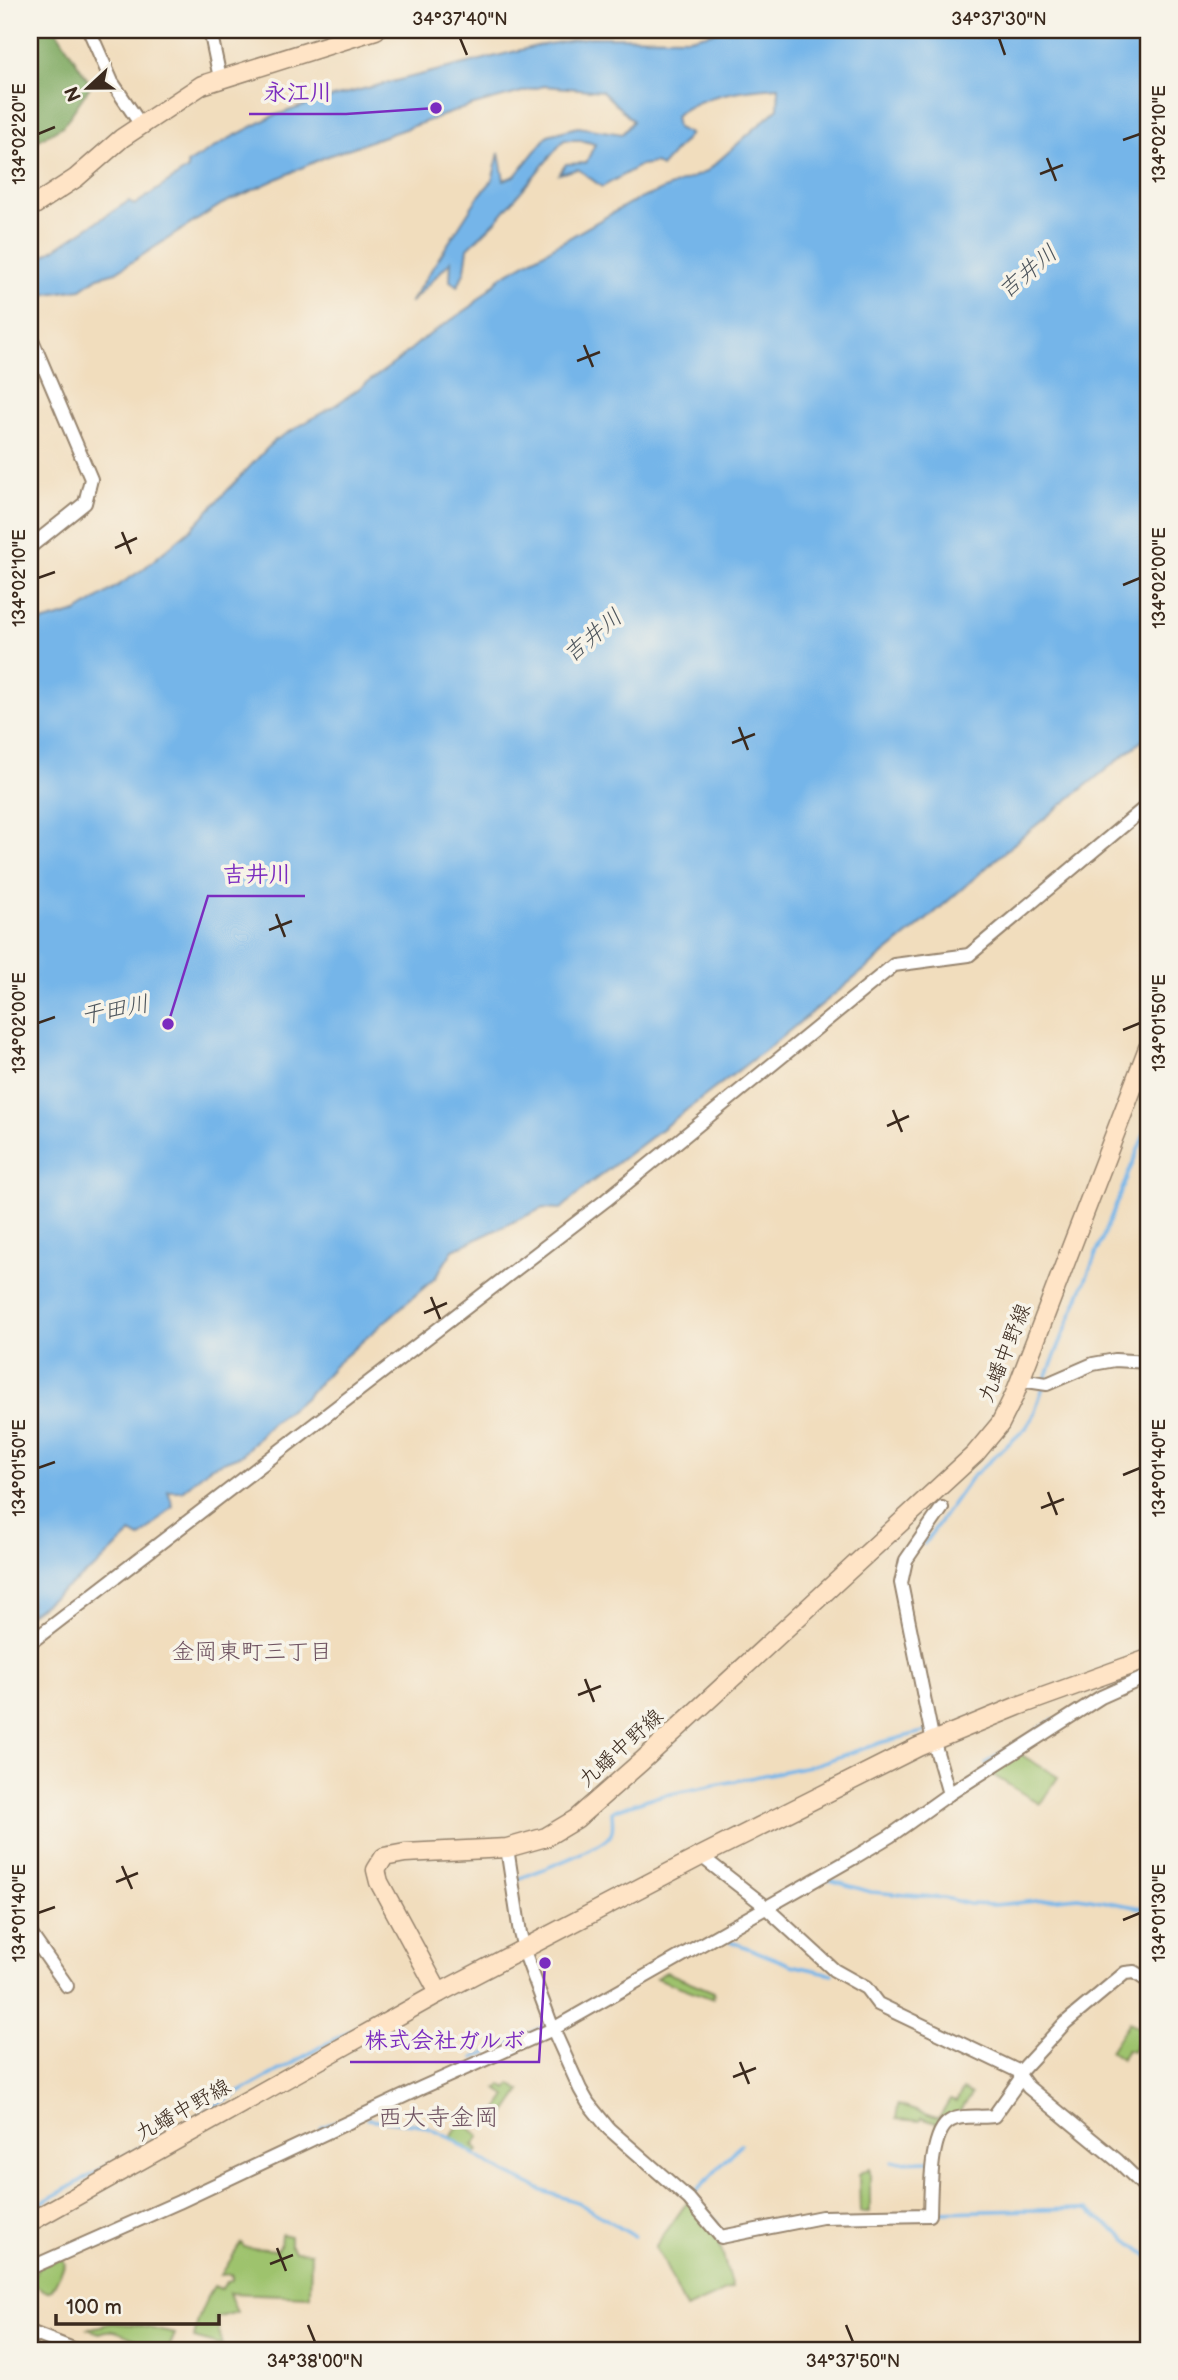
<svg xmlns="http://www.w3.org/2000/svg" width="1178" height="2380" viewBox="0 0 1178 2380" font-family="'Balsamiq Sans','Klee One',sans-serif">
	<style>
		.green { fill: #9ec36d; stroke: #6c7646; stroke-width: 2 }
		.forest { fill: #7ea960; stroke: #5c6a3f; stroke-width: 2 }
		.water { fill: #74b5e9; stroke: #587084; stroke-width: 2 }
		.lines { fill: none; stroke-linecap: round; stroke-linejoin: round }
		.stream { stroke: #74b5e9; stroke-width: 3.5 }
		.street-casing { stroke: #96846e; stroke-width: 16 }
		.secondary-casing { stroke: #96846e; stroke-width: 21 }
		.street { stroke: #fff; stroke-width: 12 }
		.secondary { stroke: #ffe4c6; stroke-width: 18 }
		.ticks { fill: none; stroke: #3b2a1e; stroke-width: 2.5 }
		.labels { text-anchor: middle; dominant-baseline: central; stroke-width: 7; stroke-linejoin: round; paint-order: stroke }
		.street-label { font-size: 21px; fill: #3b2a1e; stroke: #f7f3e8 }
		.water-label { font-size: 23px; font-style: italic; fill: #4c545b; stroke: #f7f3e8 }
		.neighbourhood-label { font-size: 23px; fill: #6e5260; stroke: #f7f3e8 }
		.quarter-label { font-size: 24px; fill: #6e5260; stroke: #f7f3e8 }
		.leader { fill: none; stroke: #7b2cbf; stroke-width: 2.5 }
		.callout-dot { fill: #7b2cbf; stroke: #f7f3e8; stroke-width: 2.5 }
		.callout-label { font-size: 23px; text-anchor: middle; font-weight: bold; fill: #7b2cbf; stroke: #f7f3e8; stroke-width: 7; stroke-linejoin: round; paint-order: stroke }
		.neatline { fill: none; stroke: #3b2a1e; stroke-width: 2.5 }
		.ticks-label { font-size: 18px; text-anchor: middle; fill: #3b2a1e }
	</style>
	<rect width="100%" height="100%" fill="#f7f3e8"/>
	<filter id="ink" filterUnits="userSpaceOnUse"><feTurbulence type="fractalNoise" baseFrequency=".0143" numOctaves="2"/><feDisplacementMap in="SourceGraphic" scale="14" xChannelSelector="R" yChannelSelector="G"/><feConvolveMatrix kernelMatrix="1 2 1 2 8 2 1 2 1" color-interpolation-filters="sRGB"/></filter>
	<filter id="wash" filterUnits="userSpaceOnUse"><feTurbulence type="fractalNoise" baseFrequency=".00686" numOctaves="4" result="noise"/><feDisplacementMap in="SourceGraphic" scale="28" xChannelSelector="R" yChannelSelector="G"/><feGaussianBlur stdDeviation="1.57" result="paint"/><feColorMatrix in="noise" values="0 0 0 0 0 0 0 0 0 0 0 0 0 0 0 0 0 1.4 0 .05"/><feComposite in="paint" operator="in"/></filter>
	<g filter="url(#wash)">
		<rect width="100%" height="100%" fill="#f1ddbd"/>
		<g class="green">
			<path d="M1020 1754 1058 1777 1040 1804 991 1774Z"/>
			<path d="M666 1972 714 1992 713 1999 656 1978Z"/>
			<path d="M1129 2022 1144 2031 1132 2052 1127 2050 1121 2059 1110 2051Z"/>
			<path d="M511 2084 521 2091 503 2117 496 2112 507 2096 497 2089 501 2085 507 2089Z"/>
			<path d="M963 2090 971 2095 957 2116 947 2119 939 2118 950 2100 956 2102Z"/>
			<path d="M898 2105 946 2121 937 2138 936 2123 921 2118 920 2121 896 2119Z"/>
			<path d="M461 2121 480 2136 473 2145 479 2150 476 2154 451 2138Z"/>
			<path d="M870 2168V2212H860L859 2174Z"/>
			<path d="M688 2201 718 2238 732 2288 686 2309 664 2262 655 2247Z"/>
			<path d="M281 2234 290 2236V2245L295 2251 311 2252 310 2296 229 2293 237 2312 216 2318 222 2346 194 2338C197 2319 203 2302 214 2286L221 2289 227 2282 232 2281V2274L221 2275 241 2243 244 2247 276 2250 280 2246Z"/>
			<path d="M62 2258 65 2264 52 2290 47 2292 32 2283 39 2267Z"/>
			<path d="M112 2323 136 2325 175 2334 168 2350H131L135 2339C122 2334 112 2327 99 2333L88 2329Z"/>
		</g>
		<path class="forest" d="M30 30H56L91 85 64 125 30 145Z"/>
		<path class="water" d="M724 30H1148V736L1024 835 925 921 773 1044 588 1185 561 1209 543 1208 453 1250 435 1278 335 1365 304 1399 271 1423 242 1455 210 1467 182 1491H168L173 1506 140 1538 131 1533 97 1566 30 1614V625L77 612 142 570 191 529 274 441 337 404 396 362 423 339 472 306 501 277 630 203 706 172 778 108 779 87C745 89 702 94 675 116L677 128 690 134 661 167 655 163 641 165 602 187 578 169 559 174 566 164 586 163 595 144 580 140H564L496 221 468 248 465 270 458 286 450 281 451 261 410 303 478 197 492 181 499 153 504 180 515 176 548 135 578 127 622 134 633 121 602 91 544 86 470 106 325 157 222 204 116 272 98 277 81 289 47 294 30 302V265L129 201 134 205 188 169 187 164 230 138 273 116 322 100 371 87 537 46 591 37 689 38Z"/>
		<g class="lines">
			<g class="stream">
				<path d="M924 1544 971 1478 1026 1428 1033 1417 1046 1378 1148 1125"/>
				<path d="M986 1763 1053 1720"/>
				<path d="M823 1878 871 1892 945 1898 969 1904 994 1905 1078 1897 1148 1909"/>
				<path d="M515 1880C531 1874 605 1847 611 1834 614 1828 612 1818 612 1812L615 1810 651 1798 814 1765 883 1742 927 1731"/>
				<path d="M725 1939 791 1965 832 1974"/>
				<path d="M474 2058 550 2024"/>
				<path d="M367 2119 416 2124 431 2129 452 2139 492 2166 543 2191 577 2202 634 2236"/>
				<path d="M321 2128 336 2121"/>
				<path d="M892 2162 929 2161"/>
				<path d="M692 2196 741 2144"/>
				<path d="M704 2208 717 2223"/>
				<path d="M30 2209 391 2008"/>
				<path d="M931 2212 1087 2209 1148 2256"/>
				<path d="M77 2346 88 2350"/>
			</g>
		</g>
	</g>
	<g filter="url(#ink)">
		<g class="lines">
			<g class="street-casing">
				<g id="street">
					<path d="M89 30 112 82 141 125"/>
					<path d="M210 30 220 78"/>
					<path d="M30 335 91 479 85 503 30 547"/>
					<path d="M1020 1380 1047 1384 1093 1364 1115 1360 1148 1362"/>
					<path d="M30 1643 606 1200 894 965 969 955 1148 805"/>
					<path d="M949 1794 1101 1697 1148 1676"/>
					<path d="M507 1848 520 1933 526 1956 553 2029 580 2089 588 2103 609 2129 689 2199 721 2237 822 2217 930 2215C931 2193 929 2133 950 2121 961 2114 981 2118 994 2116L1021 2078"/>
					<path d="M701 1856 760 1902 834 1970 866 1988 878 2004 1020 2072V2076L1028 2087 1118 2161 1148 2190"/>
					<path d="M30 1933 67 1986"/>
					<path d="M1020 2072 1065 2023 1125 1973 1134 1972 1148 1981"/>
					<path d="M30 2268 179 2202 421 2088 553 2029 855 1857 890 1836 949 1794 931 1732 901 1583 906 1560 942 1508"/>
					<path d="M30 2332 76 2350"/>
				</g>
			</g>
			<g class="secondary-casing">
				<g id="secondary">
					<path d="M30 208 76 178 122 138 202 85 376 30"/>
					<path d="M439 1993 379 1882 376 1870 384 1857 405 1853 507 1848 546 1837 576 1819 642 1761 975 1454 1000 1424 1014 1396 1148 1048"/>
					<path d="M30 2222 439 1993 701 1856 918 1747 1018 1706 1148 1659"/>
				</g>
			</g>
			<use href="#street" class="street"/>
			<use href="#secondary" class="secondary"/>
		</g>
	</g>
	<path class="ticks" d="M460 38 467 55M999 38 1005 55M38 134 55 127M1123 140 1140 134M1047 158 1056 181M1040 174 1063 165M584 345 593 367M577 361 600 352M122 532 131 554M115 548 137 538M38 578 55 572M1123 585 1140 578M739 727 748 750M732 743 755 734M276 914 285 937M269 930 292 921M38 1023 55 1017M1123 1030 1140 1023M893 1110 902 1132M887 1126 909 1116M431 1297 440 1319M424 1313 447 1303M38 1468 55 1462M1123 1475 1140 1468M1048 1492 1057 1515M1041 1508 1064 1499M585 1679 594 1702M578 1695 601 1686M122 1866 132 1889M116 1882 138 1873M38 1913 55 1907M1123 1920 1140 1913M740 2062 749 2084M733 2077 756 2068M277 2248 286 2271M270 2264 293 2255M308 2325 315 2342M846 2325 853 2342"/>
	<g class="labels">
		<g class="street-label">
			<text transform="translate(1005 1353) rotate(-68)">九蟠中野線</text>
			<text transform="translate(621 1748) rotate(-42)">九蟠中野線</text>
			<text transform="translate(183 2110) rotate(-29)">九蟠中野線</text>
		</g>
		<g class="water-label">
			<text transform="translate(1028 272) rotate(-40)">吉井川</text>
			<text transform="translate(593 636) rotate(-40)">吉井川</text>
			<text transform="translate(115 1010) rotate(-11)">干田川</text>
		</g>
		<g class="neighbourhood-label">
			<text x="252" y="1652">金岡東町三丁目</text>
		</g>
		<g class="quarter-label">
			<text x="438" y="2117">西大寺金岡</text>
		</g>
	</g>
	<path class="leader" d="M436 108L346 114H249M168 1024L208 896H305M545 1963L539 2062H350"/>
	<g class="callout-dot">
		<circle cx="436" cy="108" r="7"/>
		<circle cx="168" cy="1024" r="7"/>
		<circle cx="545" cy="1963" r="7"/>
	</g>
	<g class="callout-label">
		<text x="298" y="100">永江川</text>
		<text x="257" y="882">吉井川</text>
		<text x="445" y="2048">株式会社ガルボ</text>
	</g>
	<rect width="1178" height="2380" fill="none" stroke="#f7f3e8" stroke-width="77"/>
	<g transform="translate(88 88) rotate(248)" stroke="#f7f3e8" stroke-width="5" paint-order="stroke">
	<path d="M0-5L12 26L0 18L-12 26Z" fill="#3b2a1e"/>
	<text y="-10" font-size="19" font-weight="bold" text-anchor="middle" fill="#3b2a1e">N</text>
	</g>
	<path d="M56 2314v10h163v-10" fill="none" stroke="#3b2a1e" stroke-width="3.5"/>
	<text x="66" y="2314" font-size="21" fill="#3b2a1e" stroke="#f7f3e8" stroke-width="5" paint-order="stroke">100 m</text>
	<rect x="38" y="38" width="1102" height="2304" class="neatline"/>
	<g class="ticks-label">
		<text x="460" y="25">34°37'40"N</text>
		<text x="999" y="25">34°37'30"N</text>
		<text transform="translate(19 134) rotate(-90)" y="6">134°02'20"E</text>
		<text transform="translate(1159 134) rotate(-90)" y="6">134°02'10"E</text>
		<text transform="translate(19 578) rotate(-90)" y="6">134°02'10"E</text>
		<text transform="translate(1159 578) rotate(-90)" y="6">134°02'00"E</text>
		<text transform="translate(19 1023) rotate(-90)" y="6">134°02'00"E</text>
		<text transform="translate(1159 1023) rotate(-90)" y="6">134°01'50"E</text>
		<text transform="translate(19 1468) rotate(-90)" y="6">134°01'50"E</text>
		<text transform="translate(1159 1468) rotate(-90)" y="6">134°01'40"E</text>
		<text transform="translate(19 1913) rotate(-90)" y="6">134°01'40"E</text>
		<text transform="translate(1159 1913) rotate(-90)" y="6">134°01'30"E</text>
		<text x="315" y="2367">34°38'00"N</text>
		<text x="853" y="2367">34°37'50"N</text>
	</g>
</svg>
